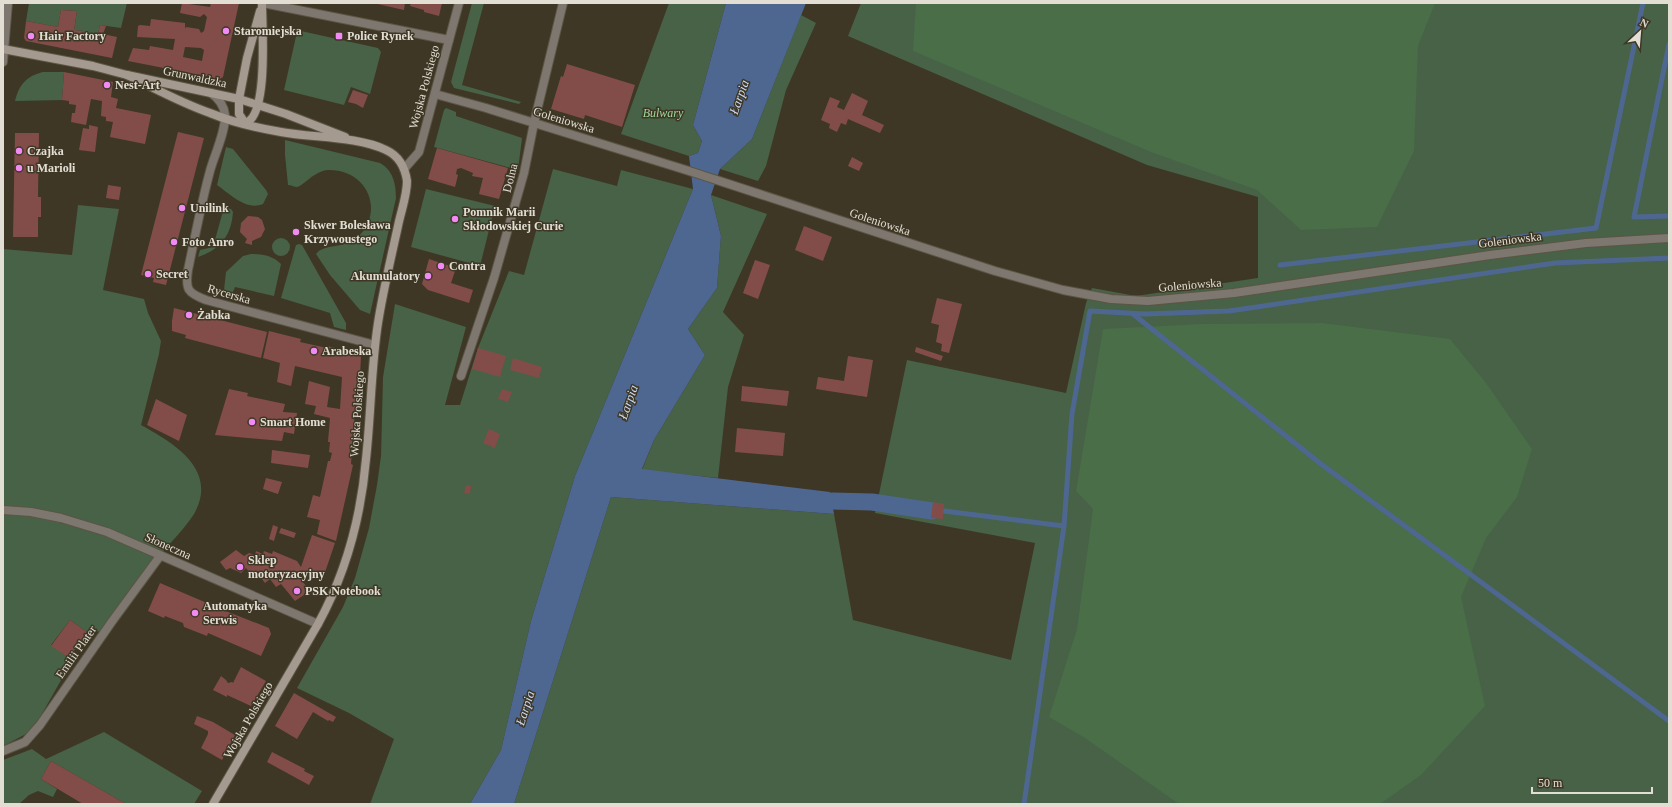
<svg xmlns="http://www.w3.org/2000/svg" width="1672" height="807" viewBox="0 0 1672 807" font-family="'Times New Roman',serif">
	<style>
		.green { fill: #476246 }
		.forest { fill: #496e48 }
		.water { fill: #4e6791 }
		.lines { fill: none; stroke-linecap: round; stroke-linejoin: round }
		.stream { stroke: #4e6791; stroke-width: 5 }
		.canal { stroke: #4e6791; stroke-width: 17 }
		.building { fill: #824d48; fill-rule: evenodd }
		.street-casing { stroke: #5c5544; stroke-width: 10 }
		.secondary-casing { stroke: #5c5544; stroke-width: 10 }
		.street { stroke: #7e7770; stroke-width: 8 }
		.secondary { stroke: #a59a8f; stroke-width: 8 }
		.poi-dot { fill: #f18af4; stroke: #3e3725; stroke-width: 1.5 }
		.labels { text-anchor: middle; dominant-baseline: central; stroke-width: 3; stroke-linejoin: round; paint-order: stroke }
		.poi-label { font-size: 12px; font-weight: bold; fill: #e3ded4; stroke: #3e3725; text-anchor: start }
		.street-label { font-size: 12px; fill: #e3ded4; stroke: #3e3725 }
		.park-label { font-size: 12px; font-style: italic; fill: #9dd89b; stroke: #3e3725 }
		.water-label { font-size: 13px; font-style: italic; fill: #cdddf9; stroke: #3e3725 }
	</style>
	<rect width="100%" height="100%" fill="#3e3725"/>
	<g class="green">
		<path d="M29 3H127L121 28 100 25 97 38 82 35 83 31 74 30 77 11 61 10 58 27 26 21Z"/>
		<path d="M472 3H484L462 85 521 102 519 104 454 88 451 82Z"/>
		<path d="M669 3H726L693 125 702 141 698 153 689 156 621 134Z"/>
		<path d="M861 3H1669V804H514L611 497 834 514 853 620 1011 660 1035 543 875 513 907 360 1066 393 1086 303 1092 288 1136 296 1258 278V197L1147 165 848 36Z"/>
		<path d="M801 15 816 23 786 90 766 166 758 181 720 169 752 139Z"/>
		<path d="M301 31 378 48 381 52 370 94 351 87 344 105 284 90 297 32Z"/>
		<path d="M43 72H64L62 100 15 101C19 84 27 76 43 72Z"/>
		<path d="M446 108 456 112V116L522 138 518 170 434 147 444 110Z"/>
		<path d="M285 140 380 163C393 170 396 184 396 198L370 314 360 310 330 275 316 254C324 243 345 249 357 238 386 211 367 169 328 170 314 171 302 187 297 187 294 187 291 185 288 185L285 155Z"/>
		<path d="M226 147 233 149 266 190 268 194 263 204C246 211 230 194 217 185Z"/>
		<path d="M553 169 617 186 621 170 693 189 575 476 531 621 501 750 470 804H370L394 739 349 713 297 688 343 607 355 578 369 528 377 485 381 456 383 377 395 304 466 327 445 405H460L478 348 509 271 524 275Z"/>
		<path d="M426 189 495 206 480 266 411 247Z"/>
		<path d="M711 195 767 214 723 312 744 335 728 387 718 478 642 470 654 440 705 355 688 329 717 288 721 236Z"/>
		<path d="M78 205 119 209 103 290 144 299 148 313 161 341 159 354 141 425C174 443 219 470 194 514 185 528 172 541 161 554 142 579 124 606 106 631L87 632 70 620 51 645 69 658 64 675 39 719 26 734 3 746V249L72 255Z"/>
		<path d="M227 208 231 209 233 212C231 236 221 249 198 257L200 250 213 247 223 211Z"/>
		<circle cx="281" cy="247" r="9"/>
		<path d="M299 244 302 245 346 323V330L334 327 330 313 281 298 296 245Z"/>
		<path d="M251 254C263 254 273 256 281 264L274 296 235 287 230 299 224 290 226 272 243 256Z"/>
		<path d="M104 732 202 791 194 804H126L51 761 41 779 57 789 53 797 38 791 29 795 19 804H3V760L32 749 46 759Z"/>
	</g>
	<g class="forest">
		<path d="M916 3H1435L1418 46 1414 151 1377 227 1301 230 1257 190 1151 152 913 51Z"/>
		<path d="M1322 323 1450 339 1486 383 1532 449 1517 497 1486 538 1461 597 1485 706 1421 775 1380 804H1179L1085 738 1049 717 1077 629 1093 509 1076 491 1103 329 1203 324Z"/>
	</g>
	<path class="water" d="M726 3H806L752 139 720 169 711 195 721 236 717 288 688 329 705 355 654 440 642 469 830 492 834 514 611 497 514 804H470L501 750 531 621 575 476 693 189 689 156 698 153 702 141 693 125Z"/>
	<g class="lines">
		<g class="stream">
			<path d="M1669 44 1634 217 1669 216"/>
			<path d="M1280 265 1596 228 1643 3"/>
			<path d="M1133 314 1321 464 1669 721"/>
			<path d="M944 511 1064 526 1072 414 1090 311 1145 314 1229 311 1555 263 1669 258"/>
			<path d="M1024 804 1064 526"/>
		</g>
		<path class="canal" d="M832 501 872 502 932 511"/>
	</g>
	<g class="building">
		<path d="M182 3 210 7 211 3H239L223 77 220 79 128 61 133 48 149 50 150 46 173 50 175 39 137 37 138 26 140 25 150 26 151 19 185 23V29L186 27 199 29 201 33 204 31 207 17 204 14 200 17 180 13ZM185 47 201 48 204 50 202 61 183 57Z"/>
		<path d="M373 3H405L404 10Z"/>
		<path d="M411 3H442L439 16 424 12V10L410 6Z"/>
		<path d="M61 10 77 11 74 30 83 31 82 35 97 38 100 25 106 26 103 34 117 37 112 58 26 41 24 38 26 21 58 27Z"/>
		<path d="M567 64 635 85 622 127 585 115 584 119 551 109 561 76 563 77Z"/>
		<path d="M64 72 113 82 111 97 118 99 116 108 151 115 145 144 110 137 113 122 106 121V117L101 116 102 101 91 99 86 125 71 122 72 113H75L76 105 69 104V101L62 100Z"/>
		<path d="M353 90 368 95 363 108 356 104 348 102Z"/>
		<path d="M852 93 868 101 862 115 884 125 880 133 848 119 846 125 841 123 837 132 829 128 830 124 821 120 830 97 840 101 837 107 844 110Z"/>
		<path d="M89 125 98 127 95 152 79 150 83 128 89 129Z"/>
		<path d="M178 132 204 138 166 285 153 282 154 278 141 275Z"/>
		<path d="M15 133H39L38 197H41V217H38V237H13Z"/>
		<path d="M437 148 508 168 499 199 479 194 483 178 472 176 473 173 461 168 457 169 456 174 458 175 455 187 428 179Z"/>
		<path d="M852 157 863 163 859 171 848 166Z"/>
		<path d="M108 185 121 187 119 200 106 198Z"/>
		<path d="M248 216 258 217 262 220 265 229 261 237 252 241V245L245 243 247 239 240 232 241 223Z"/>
		<path d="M804 226 832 237 823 261 795 250Z"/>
		<path d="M429 259 456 268 451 283 473 290 469 303 428 290 422 284Z"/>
		<path d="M755 260 770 265 758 299 743 293Z"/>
		<path d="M937 298 962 304 949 353 941 351 942 344 936 342 939 325 931 323Z"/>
		<path d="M174 308 267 332 261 358 185 338 186 335 172 331V321Z"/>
		<path d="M269 331 301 339 300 342 327 348V346L359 354 361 357 358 411H355L351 464 353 465 336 541 317 534 320 520 307 517 313 495 320 497 328 461H330L332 453 329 452 330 442H328L330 418 314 414 316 406 305 404 309 381 330 387 327 407 340 409 342 377 295 366 291 386 277 382 280 363 263 358Z"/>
		<path d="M916 347 943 356 941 361 915 352Z"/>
		<path d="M478 348 506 356 500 377 472 369Z"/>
		<path d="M848 356 873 360 867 397 816 389 818 377 844 381Z"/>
		<path d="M513 358 542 367 539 378 510 370Z"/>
		<path d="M742 386 789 391 787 406 741 401Z"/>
		<path d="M229 389 248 393 247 396 285 404 283 412 297 413 294 434 284 432 282 441 215 435Z"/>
		<path d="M502 389 512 392 508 402 498 399Z"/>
		<path d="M156 399 187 415 179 441 147 425Z"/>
		<path d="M737 428 785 433 783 456 735 452Z"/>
		<path d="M489 429 500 434 495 448 483 443Z"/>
		<path d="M272 450 310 455 308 468 271 463Z"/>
		<path d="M266 478 282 482 278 494 263 489Z"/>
		<path d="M466 485 471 486 470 494 464 493Z"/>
		<path d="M933 502 944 504 943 519 931 518Z"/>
		<path d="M273 525 278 527 274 541 269 539Z"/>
		<path d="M281 528 296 533 294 538 279 533Z"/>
		<path d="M312 535 335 543 322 581 308 576 302 581 310 591 295 601 281 584 276 587 270 579 265 583 258 574 253 577 246 568 241 573 230 568 226 570 220 562 236 550 244 556 249 553 255 555 256 551 263 554 264 551 272 554 273 551 297 561 301 567Z"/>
		<path d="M160 583 214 606 217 605 218 608 269 628 271 634 261 656 208 633 207 636 184 627 183 623 165 616 164 618 148 611Z"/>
		<path d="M70 620 87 632 69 658 51 646Z"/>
		<path d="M241 667 266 681 251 706 227 695V697L213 690 221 676 226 680 228 683 232 682 233 683Z"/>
		<path d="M294 693 336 717 333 722 329 720 328 721 313 712 297 739 275 726Z"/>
		<path d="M197 716 213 722 235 735 222 760 201 748 208 734V731L194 724Z"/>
		<path d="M272 752 305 769 304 771 314 776 309 785 267 762Z"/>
		<path d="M51 761 126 804H83L41 779Z"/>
	</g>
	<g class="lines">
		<g class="street-casing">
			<g id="street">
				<path d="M263 3 449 40"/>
				<path d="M3 62 8 3"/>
				<path d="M211 93C218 98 224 105 225 115 226 131 214 156 210 171 201 204 195 237 188 270 185 290 188 293 206 300L375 345"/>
				<path d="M435 94 486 108 686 170 995 271 1063 290 1111 299 1148 301 1234 293 1490 255 1586 243 1669 238"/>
				<path d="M404 169 419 152 459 3"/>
				<path d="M461 376 494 278 524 173 534 123 563 3"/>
				<path d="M3 510 31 512 61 518 107 532 318 624"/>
				<path d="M3 751 25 742 40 725 113 620 160 556"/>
			</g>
		</g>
		<g class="secondary-casing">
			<g id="secondary">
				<path d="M3 49 93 66 127 75 239 99 286 114 345 137"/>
				<path d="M127 75C154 88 181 103 210 113 232 122 257 128 281 132 312 138 357 136 386 150 399 156 405 167 407 181 407 196 401 211 398 226 391 258 383 291 378 323 371 368 371 414 366 459 361 517 346 573 318 624L213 804"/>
				<path d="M245 123C269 117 262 25 262 3"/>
				<path d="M245 123 239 114V99L247 58 260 11"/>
			</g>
		</g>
		<use href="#street" class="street"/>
		<use href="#secondary" class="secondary"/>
	</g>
	<g class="poi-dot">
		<circle cx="226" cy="31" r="4"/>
		<circle cx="31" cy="36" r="4"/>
		<rect x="335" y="32" width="8" height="8" rx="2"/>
		<circle cx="107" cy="85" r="4"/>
		<circle cx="19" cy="151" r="4"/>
		<circle cx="19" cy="168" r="4"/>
		<circle cx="182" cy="208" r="4"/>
		<circle cx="455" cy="219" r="4"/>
		<circle cx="296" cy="232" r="4"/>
		<circle cx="174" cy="242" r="4"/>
		<circle cx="441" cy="266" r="4"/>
		<circle cx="148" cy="274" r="4"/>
		<circle cx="428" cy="276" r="4"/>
		<circle cx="189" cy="315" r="4"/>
		<circle cx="314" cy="351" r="4"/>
		<circle cx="252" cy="422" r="4"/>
		<circle cx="240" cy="567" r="4"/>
		<circle cx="297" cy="591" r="4"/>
		<circle cx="195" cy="613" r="4"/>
	</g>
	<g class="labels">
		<g class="poi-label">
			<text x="234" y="31">Staromiejska</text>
			<text x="39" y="36">Hair Factory</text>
			<text x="347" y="36">Police Rynek</text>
			<text x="115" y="85">Nest-Art</text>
			<text x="27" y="151">Czajka</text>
			<text x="27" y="168">u Marioli</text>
			<text x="190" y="208">Unilink</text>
			<text x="463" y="212">Pomnik Marii<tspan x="463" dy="14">Skłodowskiej Curie</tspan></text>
			<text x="304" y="225">Skwer Bolesława<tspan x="304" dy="14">Krzywoustego</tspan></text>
			<text x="182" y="242">Foto Anro</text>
			<text x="449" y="266">Contra</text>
			<text x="156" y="274">Secret</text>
			<text x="420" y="276" text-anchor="end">Akumulatory</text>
			<text x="197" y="315">Żabka</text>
			<text x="322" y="351">Arabeska</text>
			<text x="260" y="422">Smart Home</text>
			<text x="248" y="560">Sklep<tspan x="248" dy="14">motoryzacyjny</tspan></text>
			<text x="305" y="591">PSK Notebook</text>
			<text x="203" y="606">Automatyka<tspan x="203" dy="14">Serwis</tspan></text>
		</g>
		<g class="street-label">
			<text transform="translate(195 77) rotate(12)">Grunwaldzka</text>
			<text transform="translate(424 87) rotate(-75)">Wojska Polskiego</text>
			<text transform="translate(564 120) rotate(17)">Goleniowska</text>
			<text transform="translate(510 178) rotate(-76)">Dolna</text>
			<text transform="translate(880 222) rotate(18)">Goleniowska</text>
			<text transform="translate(1510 240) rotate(-7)">Goleniowska</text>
			<text transform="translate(1190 285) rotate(-5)">Goleniowska</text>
			<text transform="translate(229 294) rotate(16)">Rycerska</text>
			<text transform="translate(357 414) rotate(-86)">Wojska Polskiego</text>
			<text transform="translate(168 546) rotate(24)">Słoneczna</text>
			<text transform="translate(76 652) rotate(-55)">Emilii Plater</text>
			<text transform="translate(248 720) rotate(-60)">Wojska Polskiego</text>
		</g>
		<g class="park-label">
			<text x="663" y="113">Bulwary</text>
		</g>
		<g class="water-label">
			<text transform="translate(739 97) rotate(-70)">Łarpia</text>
			<text transform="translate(628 402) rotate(-70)">Łarpia</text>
			<text transform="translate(525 708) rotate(-72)">Łarpia</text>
		</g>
	</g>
	<rect width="1672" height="807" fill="none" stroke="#e3ded4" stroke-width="8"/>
	<g transform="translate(1640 32) rotate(26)" stroke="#3e3725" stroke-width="3" paint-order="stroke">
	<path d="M0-3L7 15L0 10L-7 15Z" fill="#e3ded4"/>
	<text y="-6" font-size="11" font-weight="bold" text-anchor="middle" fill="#e3ded4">N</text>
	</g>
	<path d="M1532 787v6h120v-6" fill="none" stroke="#e3ded4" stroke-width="2"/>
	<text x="1538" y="787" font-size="12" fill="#e3ded4" stroke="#3e3725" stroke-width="3" paint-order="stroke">50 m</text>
</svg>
